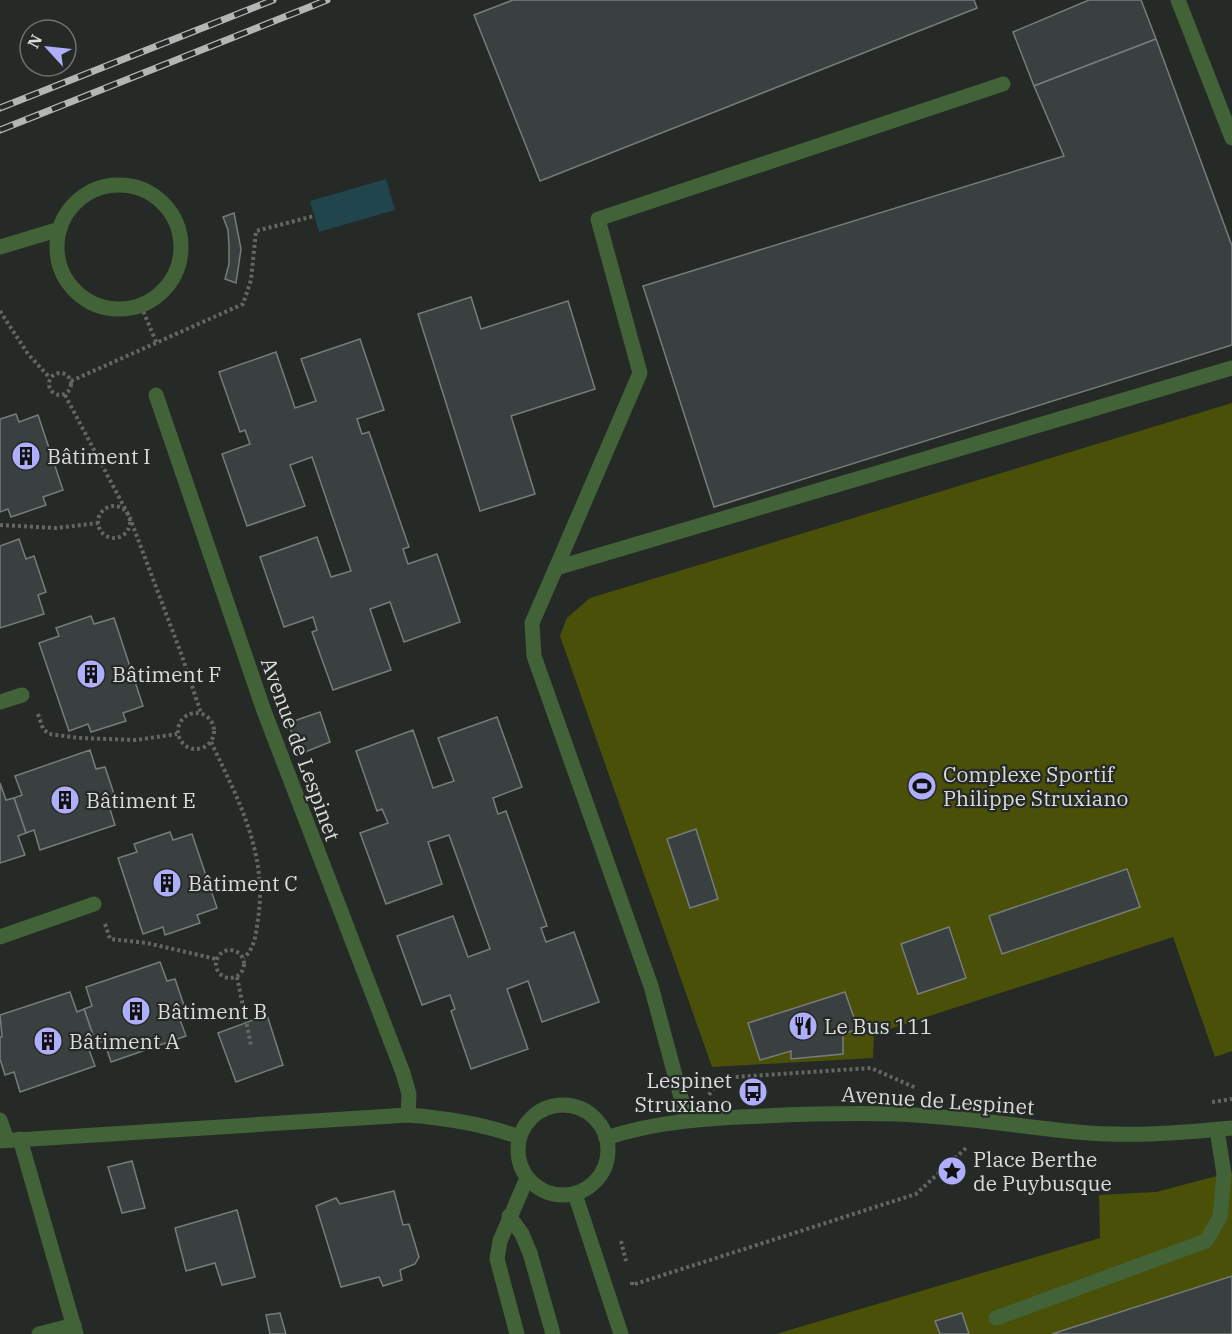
<svg xmlns="http://www.w3.org/2000/svg" width="1232" height="1334" viewBox="0 0 1232 1334" font-family="'IBM Plex Serif',serif">
	<style>
		.green { fill: #4b5008 }
		.water { fill: #20454c }
		.building { fill: #3a403f; stroke: #767c7b; stroke-width: 1.5 }
		.lines { fill: none; stroke-linecap: round; stroke-linejoin: round }
		.path { stroke: #636764; stroke-width: 4; stroke-dasharray: 3 3; stroke-linecap: butt }
		.minor { stroke: #426237; stroke-width: 15 }
		.rail-casing { stroke: #b3b6b4; stroke-width: 7 }
		.rail { stroke: #252a27; stroke-width: 4.5; stroke-dasharray: 14; stroke-linecap: butt }
		.labels { text-anchor: middle; dominant-baseline: central; stroke-width: 4.5; stroke-linejoin: round; paint-order: stroke }
		.poi-label { font-size: 21px; fill: #d9dcda; stroke: #252a27; text-anchor: start }
		.street-label { font-size: 21px; fill: #d9dcda; stroke: #252a27 }
	</style>
	<rect width="100%" height="100%" fill="#252a27"/>
	<g class="green">
		<path d="M1232 403V1051L1215 1057 1173 937 874 1034 873 1058 712 1067 560 636 567 618 590 598Z"/>
		<path d="M1232 1172V1334H776L1100 1238 1099 1195 1156 1192Z"/>
	</g>
	<path class="water" d="M386 179 395 210 319 232 310 201Z"/>
	<g class="building">
		<path d="M513 0H974L977 8 540 181 474 15Z"/>
		<path d="M1089 0H1141L1156 39 1034 86 1013 32Z"/>
		<path d="M1156 39 1232 246V345L714 507 643 286 1064 156 1034 86Z"/>
		<path d="M234 213 241 249 236 283 225 279 229 264V246L228 230 223 217Z"/>
		<path d="M471 297 481 329 568 301 595 389 511 416 535 494 480 511 418 314Z"/>
		<path d="M360 339 384 410 357 419 362 434 369 432 409 547 403 549 408 564 437 554 460 622 404 642 390 602 370 609 391 670 333 690 312 632 317 630 313 617 284 627 260 557 317 537 331 577 351 571 312 457 290 465 305 506 247 526 222 454 250 444 245 430 240 432 219 372 276 352 295 408 316 401 301 359Z"/>
		<path d="M16 414 19 422 38 415 63 490 43 497 46 505 11 517 8 509 0 512V419Z"/>
		<path d="M19 539 26 559 34 556 46 592 38 595 44 614 0 628V546Z"/>
		<path d="M91 616 94 624 114 618 143 706 123 713 126 721 91 732 88 724 69 731 39 643 59 636 56 628Z"/>
		<path d="M320 712 330 742 300 754 288 723Z"/>
		<path d="M497 717 522 787 493 798 498 814 506 811 547 926 541 928 546 942 574 932 599 1002 542 1022 528 981 507 989 528 1049 471 1069 451 1011 455 1009 450 995 422 1005 397 936 453 916 468 957 490 949 449 835 428 842 442 884 386 904 360 833 388 823 382 809 377 811 356 751 413 730 433 788 454 781 438 738Z"/>
		<path d="M90 750 96 769 105 767 117 803 109 806 115 825 40 850 34 830 26 833 14 798 22 795 15 776Z"/>
		<path d="M0 783 6 800 14 798 26 833 18 836 25 855 0 863Z"/>
		<path d="M696 829 718 899 690 908 667 839Z"/>
		<path d="M170 832 173 840 192 834 217 908 197 915 200 923 165 935 163 927 143 934 118 858 137 852 134 844Z"/>
		<path d="M1127 869 1140 907 1002 954 989 916Z"/>
		<path d="M949 927 966 978 918 994 901 944Z"/>
		<path d="M160 962 167 981 175 979 187 1014 179 1017 186 1036 111 1062 104 1041 96 1044 84 1009 92 1006 86 987Z"/>
		<path d="M70 992 77 1012 84 1009 96 1044 88 1047 95 1066 20 1092 14 1072 5 1075 0 1059V1037H2L0 1015Z"/>
		<path d="M845 992 858 1029 843 1034V1054L791 1059V1051L760 1060 748 1023Z"/>
		<path d="M267 1015 283 1065 236 1082 218 1033Z"/>
		<path d="M132 1161 145 1208 122 1213 108 1167Z"/>
		<path d="M394 1191 403 1225 409 1224 419 1257 415 1264 400 1270 402 1280 383 1286 379 1277 341 1287 316 1206 336 1198 340 1204Z"/>
		<path d="M237 1210 255 1277 222 1285 215 1263 186 1271 175 1228Z"/>
		<path d="M1232 1276V1334H1052Z"/>
		<path d="M280 1313 286 1334H270L266 1315Z"/>
		<path d="M962 1313 969 1334H940L935 1321Z"/>
	</g>
	<g class="lines">
		<g class="path">
			<path d="M141 306 157 344"/>
			<path d="M0 311 28 354 50 378"/>
			<circle cx="60" cy="384" r="11"/>
			<path d="M71 381 243 304 251 280 256 231 314 216"/>
			<path d="M65 395 130 518 182 656 201 713"/>
			<circle cx="114" cy="522" r="16"/>
			<path d="M0 525 56 528 98 523"/>
			<circle cx="196" cy="731" r="18"/>
			<path d="M38 714 43 729 49 734 79 738 136 740 177 734"/>
			<path d="M211 742C238 799 268 854 258 919 256 934 255 947 244 958"/>
			<path d="M105 924 110 939 147 943 216 959"/>
			<circle cx="230" cy="964" r="14"/>
			<path d="M237 977 251 1045"/>
			<path d="M709 1095 720 1078 871 1068 916 1088"/>
			<path d="M1212 1102 1232 1099"/>
			<path d="M621 1241 626 1261"/>
			<path d="M632 1282V1285L916 1194 966 1148"/>
		</g>
		<g class="minor">
			<path d="M1178 0 1232 138"/>
			<circle cx="119" cy="247" r="62"/>
			<path d="M0 247 60 229"/>
			<path d="M156 395 264 711 403 1073 409 1094 408 1115"/>
			<path d="M556 568 640 373 598 219 1003 84"/>
			<path d="M0 702 22 695"/>
			<path d="M0 937 94 904"/>
			<circle cx="563" cy="1150" r="45"/>
			<path d="M0 1120 7 1140"/>
			<path d="M687 1120 651 986 534 656 532 623 556 568 1232 368"/>
			<path d="M606 1138C657 1121 710 1118 764 1116 808 1114 852 1113 896 1114 957 1116 1017 1126 1077 1132 1129 1137 1181 1133 1232 1128"/>
			<path d="M20 1139 76 1334"/>
			<path d="M0 1141 408 1115C446 1118 484 1124 519 1137"/>
			<path d="M575 1194 621 1334"/>
			<path d="M509 1216 522 1234 530 1253 553 1334"/>
			<path d="M996 1318 1206 1241 1220 1217 1224 1174 1217 1130"/>
			<path d="M39 1334 74 1325"/>
			<path d="M517 1334 497 1259 500 1241 527 1178"/>
		</g>
		<g class="rail-casing">
			<g id="rail">
				<path d="M0 108 273 0"/>
				<path d="M0 130 327 0"/>
			</g>
		</g>
		<use href="#rail" class="rail"/>
	</g>
	<defs>
		<g id="building-disc" transform="scale(1.5)"><circle r="9.5" fill="#aeaefb" stroke="#252a27"/><path d="M-4-6H4V6H1V3H-1V6H-4ZM-2.5-4.3h1.7v1.8h-1.7ZM.8-4.3h1.7v1.8H.8ZM-2.5-1h1.7V.8h-1.7ZM.8-1h1.7V.8H.8Z" fill="#111"/></g>
		<g id="stadium-disc" transform="scale(1.5)"><circle r="9.5" fill="#aeaefb" stroke="#252a27"/><path d="M0-5a6.5 5 0 1 0 0 10a6.5 5 0 1 0 0-10ZM-3.5-1.8h7v3.6h-7Z" fill="#111"/></g>
		<g id="restaurant-disc" transform="scale(1.5)"><circle r="9.5" fill="#aeaefb" stroke="#252a27"/><path d="M-5-6h1v4h1v-4h1v4h1v-4h1v5L-1.5 .5V6h-2V.5L-5-1ZM5-6V6H3V1.5H1.5Q1.5-4 5-6Z" fill="#111"/></g>
		<g id="bus-disc" transform="scale(1.5)"><circle r="9.5" fill="#aeaefb" stroke="#252a27"/><path d="M-5-6H5V4H4V6H2V4H-2V6H-4V4H-5ZM-3.5-4V0h7V-4ZM-3.5 1.2v1.5H-2V1.2ZM2 1.2v1.5H3.5V1.2Z" fill="#111"/></g>
		<g id="sight-disc" transform="scale(1.5)"><circle r="9.5" fill="#aeaefb" stroke="#252a27"/><path d="M0-6L1.8-2.2L6-1.7L2.9 1.2L3.7 5.4L0 3.3L-3.7 5.4L-2.9 1.2L-6-1.7L-1.8-2.2Z" fill="#111"/></g>
	</defs>
	<g fill-rule="evenodd">
		<use href="#building-disc" x="26" y="456"/>
		<use href="#building-disc" x="91" y="674"/>
		<use href="#stadium-disc" x="922" y="786"/>
		<use href="#building-disc" x="65" y="800"/>
		<use href="#building-disc" x="167" y="883"/>
		<use href="#building-disc" x="136" y="1011"/>
		<use href="#restaurant-disc" x="803" y="1026"/>
		<use href="#building-disc" x="48" y="1041"/>
		<use href="#bus-disc" x="753" y="1092"/>
		<use href="#sight-disc" x="952" y="1171"/>
	</g>
	<g class="labels">
		<g class="poi-label">
			<text x="47" y="456">Bâtiment I</text>
			<text x="112" y="674">Bâtiment F</text>
			<text x="943" y="774">Complexe Sportif<tspan x="943" dy="24">Philippe Struxiano</tspan></text>
			<text x="86" y="800">Bâtiment E</text>
			<text x="188" y="883">Bâtiment C</text>
			<text x="157" y="1011">Bâtiment B</text>
			<text x="824" y="1026">Le Bus 111</text>
			<text x="69" y="1041">Bâtiment A</text>
			<text x="732" y="1080" text-anchor="end">Lespinet<tspan x="732" dy="24">Struxiano</tspan></text>
			<text x="973" y="1159">Place Berthe<tspan x="973" dy="24">de Puybusque</tspan></text>
		</g>
		<g class="street-label">
			<text transform="translate(301 749) rotate(70)">Avenue de Lespinet</text>
			<text transform="translate(938 1100) rotate(4)">Avenue de Lespinet</text>
		</g>
	</g>
	<g transform="translate(48 48) rotate(297)"><circle r="28" fill="#252a27" stroke="#6d716f" stroke-width="1.5"/>
	<path d="M0-4.5L10 22L0 15L-10 22Z" fill="#aeaefb"/>
	<text y="-9" font-size="16" font-weight="bold" text-anchor="middle" fill="#d9dcda">N</text>
	</g>
</svg>
